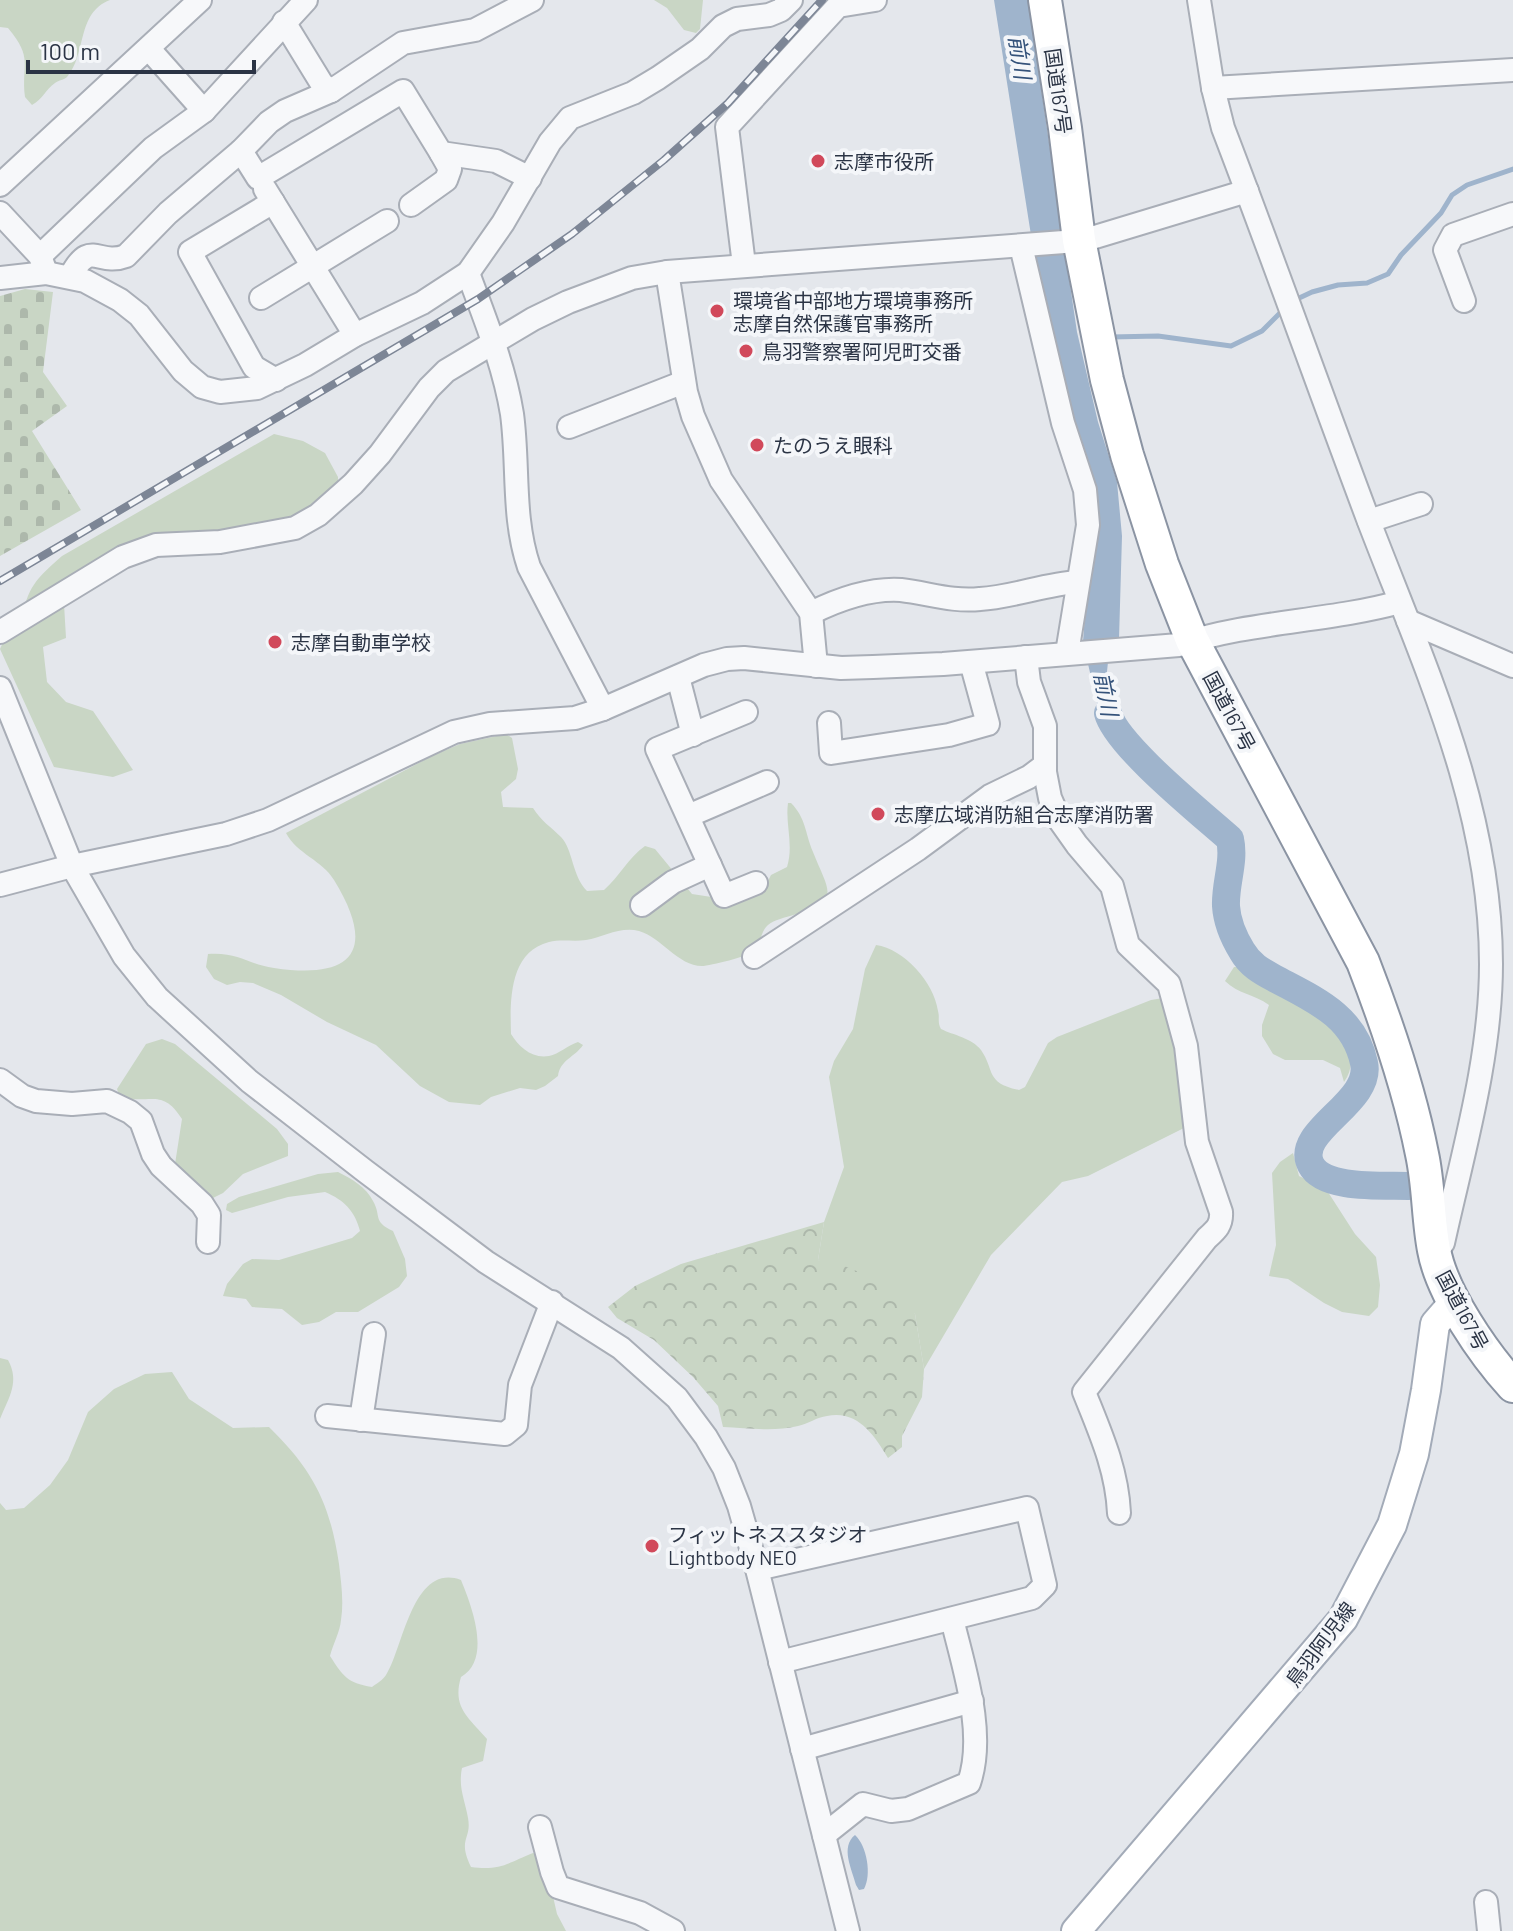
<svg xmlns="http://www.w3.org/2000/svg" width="1513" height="1931" viewBox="0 0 1513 1931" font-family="Barlow,'Noto Sans JP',sans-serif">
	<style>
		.green { fill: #c9d6c5 }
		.forest { fill: url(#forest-crowns) }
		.cemetery { fill: url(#cemetery-stones) }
		.water { fill: #9fb4cc }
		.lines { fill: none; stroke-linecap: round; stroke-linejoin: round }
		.stream { stroke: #9fb4cc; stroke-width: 5 }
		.river { stroke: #9fb4cc; stroke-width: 28 }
		.minor-casing { stroke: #a9aeb7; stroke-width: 26 }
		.major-casing { stroke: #a3abb8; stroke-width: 32 }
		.highway-casing { stroke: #8b94a3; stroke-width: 36 }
		.minor { stroke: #f7f8fa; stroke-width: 22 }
		.major { stroke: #fff; stroke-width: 28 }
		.highway { stroke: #fff; stroke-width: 32 }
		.rail-casing { stroke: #7d8696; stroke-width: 8 }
		.rail { stroke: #f4f6f9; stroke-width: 5; stroke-dasharray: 15; stroke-linecap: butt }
		.poi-dot { fill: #d1495b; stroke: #f4f6f9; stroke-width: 3 }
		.labels { text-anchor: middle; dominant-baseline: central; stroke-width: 8; stroke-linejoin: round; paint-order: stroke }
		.street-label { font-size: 20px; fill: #2b3445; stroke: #f4f6f9 }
		.poi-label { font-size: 20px; fill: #2b3445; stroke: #f4f6f9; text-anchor: start }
		.water-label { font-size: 22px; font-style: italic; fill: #34527a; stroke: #f4f6f9 }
	</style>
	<defs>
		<pattern id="forest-crowns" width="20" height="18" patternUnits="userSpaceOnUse" patternTransform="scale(2)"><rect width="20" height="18" fill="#c9d6c5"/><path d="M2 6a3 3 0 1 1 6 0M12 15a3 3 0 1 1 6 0" fill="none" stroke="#adb8ab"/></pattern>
		<pattern id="cemetery-stones" width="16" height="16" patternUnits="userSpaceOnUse" patternTransform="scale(2)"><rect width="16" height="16" fill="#c9d6c5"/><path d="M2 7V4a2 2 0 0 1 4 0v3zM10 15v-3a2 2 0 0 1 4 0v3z" fill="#adb8ab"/></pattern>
	</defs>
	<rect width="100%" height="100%" fill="#e4e7ec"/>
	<g class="green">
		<path d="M0 0H110C76 13 87 54 67 77 64 80 59 80 55 83 46 89 42 100 32 105L25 97C21 64 34 59 8 28L0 27Z"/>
		<path d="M654 0H703L700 29 696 33 684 30 667 8Z"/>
		<path d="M274 434 303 441 325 453 338 477V485L330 497 296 516 245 532 195 531 162 536 64 604 66 638 43 647 47 682 66 702 93 711 133 770 113 777 54 767 0 649 4 640 19 629C28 589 30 584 62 556Z"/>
		<path d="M506 734 512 738 518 769 516 779 501 792 503 807 533 808C541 821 551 827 561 837 573 849 572 876 587 891L604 890C619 877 629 857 645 846L655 849 692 894 731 900 766 885 771 875 787 867C794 845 785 824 788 803H791C806 818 805 833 813 852 829 893 843 900 790 916 783 918 774 920 768 925 760 932 761 944 754 951 749 956 710 966 702 966 678 966 661 937 639 931 621 926 603 937 586 940 574 942 561 939 549 942 509 952 510 1001 511 1034 519 1047 532 1059 549 1056 559 1054 568 1045 578 1042L583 1045C575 1057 560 1060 558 1076L545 1086 536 1090 520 1088 491 1097 480 1105 449 1102 420 1086 376 1045 327 1022 281 995 253 983 240 982 227 985 214 979 206 967 208 954C239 952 247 964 274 968 354 980 377 950 334 880 322 860 297 854 286 833L432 756 460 744Z"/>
		<path d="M876 945C904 949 934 982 938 1011 940 1018 937 1022 941 1029 953 1035 972 1038 981 1050 995 1070 985 1083 1019 1090L1025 1087 1048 1043 1057 1037 1151 1000 1163 998 1198 1121 1088 1176 1062 1182 991 1255 924 1369 915 1314 818 1260 824 1222 844 1167 829 1077 834 1061 853 1029 865 969Z"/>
		<path d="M1234 967H1243C1249 972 1256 978 1263 983 1295 1001 1331 1010 1347 1047 1353 1059 1352 1071 1344 1082L1340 1068 1323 1060H1285L1273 1054 1262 1036V1025L1269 1005C1254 994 1238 994 1225 981Z"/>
		<path d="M162 1039 175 1044 277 1129 288 1144V1156L243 1174 223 1193 213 1198 196 1193 175 1164 182 1119C162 1087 149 1105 120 1097L117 1089 146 1044Z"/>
		<path d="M1293 1153 1299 1176 1326 1189 1355 1234 1376 1257 1380 1285 1378 1307 1369 1316 1342 1312 1324 1303 1288 1279 1269 1276 1276 1245 1272 1173 1280 1162Z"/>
		<path d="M338 1172C352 1179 366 1187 373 1201 382 1217 372 1221 393 1231L405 1259 407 1276 399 1287 358 1312H336L319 1322 302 1325 282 1309 252 1307 246 1299 223 1296 227 1284 243 1264 252 1259 279 1260 352 1238 360 1231C355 1211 344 1200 325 1192L288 1197 232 1213 226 1210 227 1204 239 1197 318 1174Z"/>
		<path d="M0 1358 8 1360C20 1382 9 1397 0 1419Z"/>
		<path d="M172 1372 189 1399 233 1428 269 1427C313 1470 330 1503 339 1564 341 1582 344 1601 341 1620 340 1632 333 1644 330 1656 343 1676 347 1683 372 1687 376 1684 383 1680 386 1675 403 1650 412 1562 461 1580 472 1607 492 1659 461 1677 452 1707 468 1717 487 1739L483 1761 462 1768C458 1788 465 1800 468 1818 472 1840 457 1838 471 1867 500 1871 508 1863 533 1853L544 1857 557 1914 566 1931H0V1503L6 1510 24 1508 50 1485 68 1460 88 1412 114 1389 145 1374Z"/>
	</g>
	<path class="forest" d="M824 1222 818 1260 847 1267 885 1283 915 1314 924 1369 922 1397 902 1436V1447L888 1458C874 1435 858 1410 827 1416 817 1417 808 1424 798 1426 774 1432 747 1428 723 1427L718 1406 693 1377 654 1340 617 1318 608 1307 635 1286 681 1264Z"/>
	<path class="cemetery" d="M25 289 53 292 43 372 67 406 32 431 81 510 0 556V296Z"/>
	<g class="water">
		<path d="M994 0H1028L1077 332 1098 422 1117 482 1122 536 1119 639 1108 662 1106 681 1117 718 1130 741 1119 747 1102 725 1083 642 1093 504 1039 286Z"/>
		<path d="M855 1835C867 1846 872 1875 864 1889L859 1890 856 1885C852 1869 840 1847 855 1835Z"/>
	</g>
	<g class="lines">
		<g class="stream">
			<path d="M1295 300 1312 292 1338 285 1367 283 1388 274 1401 255 1441 213 1452 195 1467 185 1513 169"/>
			<path d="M1111 337 1158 336 1231 346 1262 331 1284 309"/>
		</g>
		<path class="river" d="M1108 713C1116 745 1202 814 1230 839 1235 862 1225 883 1226 906 1227 922 1234 938 1242 951 1250 965 1261 971 1274 978 1313 999 1354 1015 1364 1063 1373 1103 1293 1131 1311 1165 1324 1190 1384 1185 1409 1186"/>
		<g class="minor-casing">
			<g id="minor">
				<path d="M1199 0 1213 88 1223 128C1273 258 1319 389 1368 519 1423 663 1491 806 1491 964 1491 1058 1463 1152 1443 1243L1435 1251"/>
				<path d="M284 22 322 84 331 91"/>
				<path d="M149 49 204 111"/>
				<path d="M1213 88 1513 70"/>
				<path d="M241 151 258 178 403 91 441 153 496 161 530 178"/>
				<path d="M0 185 200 0"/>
				<path d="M265 189 355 335"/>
				<path d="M273 202 190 252 254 367 276 380"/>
				<path d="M411 205 446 180 450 169 441 153"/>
				<path d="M0 213 40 256 44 267"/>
				<path d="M1021 246 1063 423 1085 490 1088 525 1067 653"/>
				<path d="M40 256 153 148 204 111 306 0"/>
				<path d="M744 265 727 127 838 6 875 0"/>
				<path d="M667 272 686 392 693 416 721 480 811 613 816 666"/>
				<path d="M468 273C485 319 504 365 512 414 519 466 512 517 529 567L603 709"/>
				<path d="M70 277C91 237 97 267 126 256L168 213 241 151 269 122 285 111 331 91 403 43 475 30 532 0"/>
				<path d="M0 278 46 273 85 281 120 300 139 315 183 371 202 387 220 392 257 388 305 365 355 335 422 303 468 273 503 223 550 142 570 118 633 93 658 78 700 49 723 26 737 19 769 15 781 10 791 0"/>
				<path d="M261 298 387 221"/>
				<path d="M1464 301 1445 250 1453 235 1513 214"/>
				<path d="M569 427 684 382"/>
				<path d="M1369 521 1421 504"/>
				<path d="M811 613C837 600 870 588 901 590 928 593 952 602 980 599 1013 597 1045 584 1078 582"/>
				<path d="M1408 621 1513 666"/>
				<path d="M0 632 123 557 156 545 220 542 295 528 318 515 353 484 380 454 429 388 446 371 533 319 568 302 632 278 667 272 1064 242 1095 237 1247 191"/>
				<path d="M1026 657 1029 682 1045 726V772L1050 798 1060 821 1077 845 1112 886 1128 945 1169 984 1186 1046 1197 1142 1221 1212C1222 1225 1216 1230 1207 1238L1084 1392C1100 1432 1117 1469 1119 1513"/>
				<path d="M678 677 693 735"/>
				<path d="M0 688 72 866 124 956 157 997 249 1081 365 1171 486 1262 621 1348 677 1398 706 1437 724 1468 739 1506 757 1569 848 1931"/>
				<path d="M746 712 657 749 724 896 756 883"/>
				<path d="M829 723 831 753 949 735 988 724 971 662"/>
				<path d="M688 816 767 782"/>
				<path d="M0 885 72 866 226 834 268 820 454 732 490 724 575 718 603 709 704 665 727 659 744 658 841 668 873 667 943 664 1179 645C1250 621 1328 622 1400 602"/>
				<path d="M642 905 673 882 710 865"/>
				<path d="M754 957 918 849 990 796 1029 777 1045 765"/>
				<path d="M0 1080 22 1096 36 1101 72 1104 107 1101 130 1112 141 1121 153 1154 161 1166 202 1204 209 1215 208 1242"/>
				<path d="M327 1416 505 1434 516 1425 520 1385 552 1302"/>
				<path d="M361 1420 374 1334"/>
				<path d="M757 1569 1027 1508 1045 1585 1032 1598 780 1662"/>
				<path d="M802 1749 972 1701"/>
				<path d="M540 1827 552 1872 558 1887 640 1913 673 1931"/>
				<path d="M824 1835 863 1804 891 1811 908 1809 969 1783C986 1733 964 1669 952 1619"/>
				<path d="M1486 1902 1489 1931"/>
			</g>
		</g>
		<g class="major-casing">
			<path id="major" d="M1076 1931 1343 1619 1392 1525 1414 1454 1426 1390 1435 1324 1455 1301"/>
		</g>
		<g class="highway-casing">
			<path id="highway" d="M1045 0 1065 128 1079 240 1107 380 1127 455 1162 564 1192 640 1363 962C1387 1024 1409 1088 1422 1154 1429 1186 1428 1219 1434 1250 1442 1294 1484 1354 1513 1386"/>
		</g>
		<use href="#minor" class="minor"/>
		<use href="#major" class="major"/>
		<use href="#highway" class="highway"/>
		<g class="rail-casing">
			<path id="rail" d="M0 581 478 299 572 234 664 160 728 103 822 0"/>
		</g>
		<use href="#rail" class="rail"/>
	</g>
	<g class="poi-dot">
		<circle cx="818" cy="161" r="8"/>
		<circle cx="717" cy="311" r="8"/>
		<circle cx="746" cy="351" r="8"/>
		<circle cx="757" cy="445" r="8"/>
		<circle cx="275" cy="642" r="8"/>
		<circle cx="878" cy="814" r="8"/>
		<circle cx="652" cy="1546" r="8"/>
	</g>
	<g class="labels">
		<g class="street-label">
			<text transform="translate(1059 91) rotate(82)">国道167号</text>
			<text transform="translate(1230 711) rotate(62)">国道167号</text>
			<text transform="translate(1463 1310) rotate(62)">国道167号</text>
			<text transform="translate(1320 1644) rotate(-53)">鳥羽阿児線</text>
		</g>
		<g class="poi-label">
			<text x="834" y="161">志摩市役所</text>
			<text x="733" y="300">環境省中部地方環境事務所<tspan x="733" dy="23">志摩自然保護官事務所</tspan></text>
			<text x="762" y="351">鳥羽警察署阿児町交番</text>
			<text x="773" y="445">たのうえ眼科</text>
			<text x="291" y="642">志摩自動車学校</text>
			<text x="894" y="814">志摩広域消防組合志摩消防署</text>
			<text x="668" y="1534">フィットネススタジオ<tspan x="668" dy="23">Lightbody NEO</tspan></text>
		</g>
		<g class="water-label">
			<text transform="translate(1021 57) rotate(81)">前川</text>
			<text transform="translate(1107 694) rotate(79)">前川</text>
		</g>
	</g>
	<path d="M28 60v12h226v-12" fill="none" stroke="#2b3445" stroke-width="4"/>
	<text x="40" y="60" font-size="24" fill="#2b3445" stroke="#f4f6f9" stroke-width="6" paint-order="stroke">100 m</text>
</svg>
